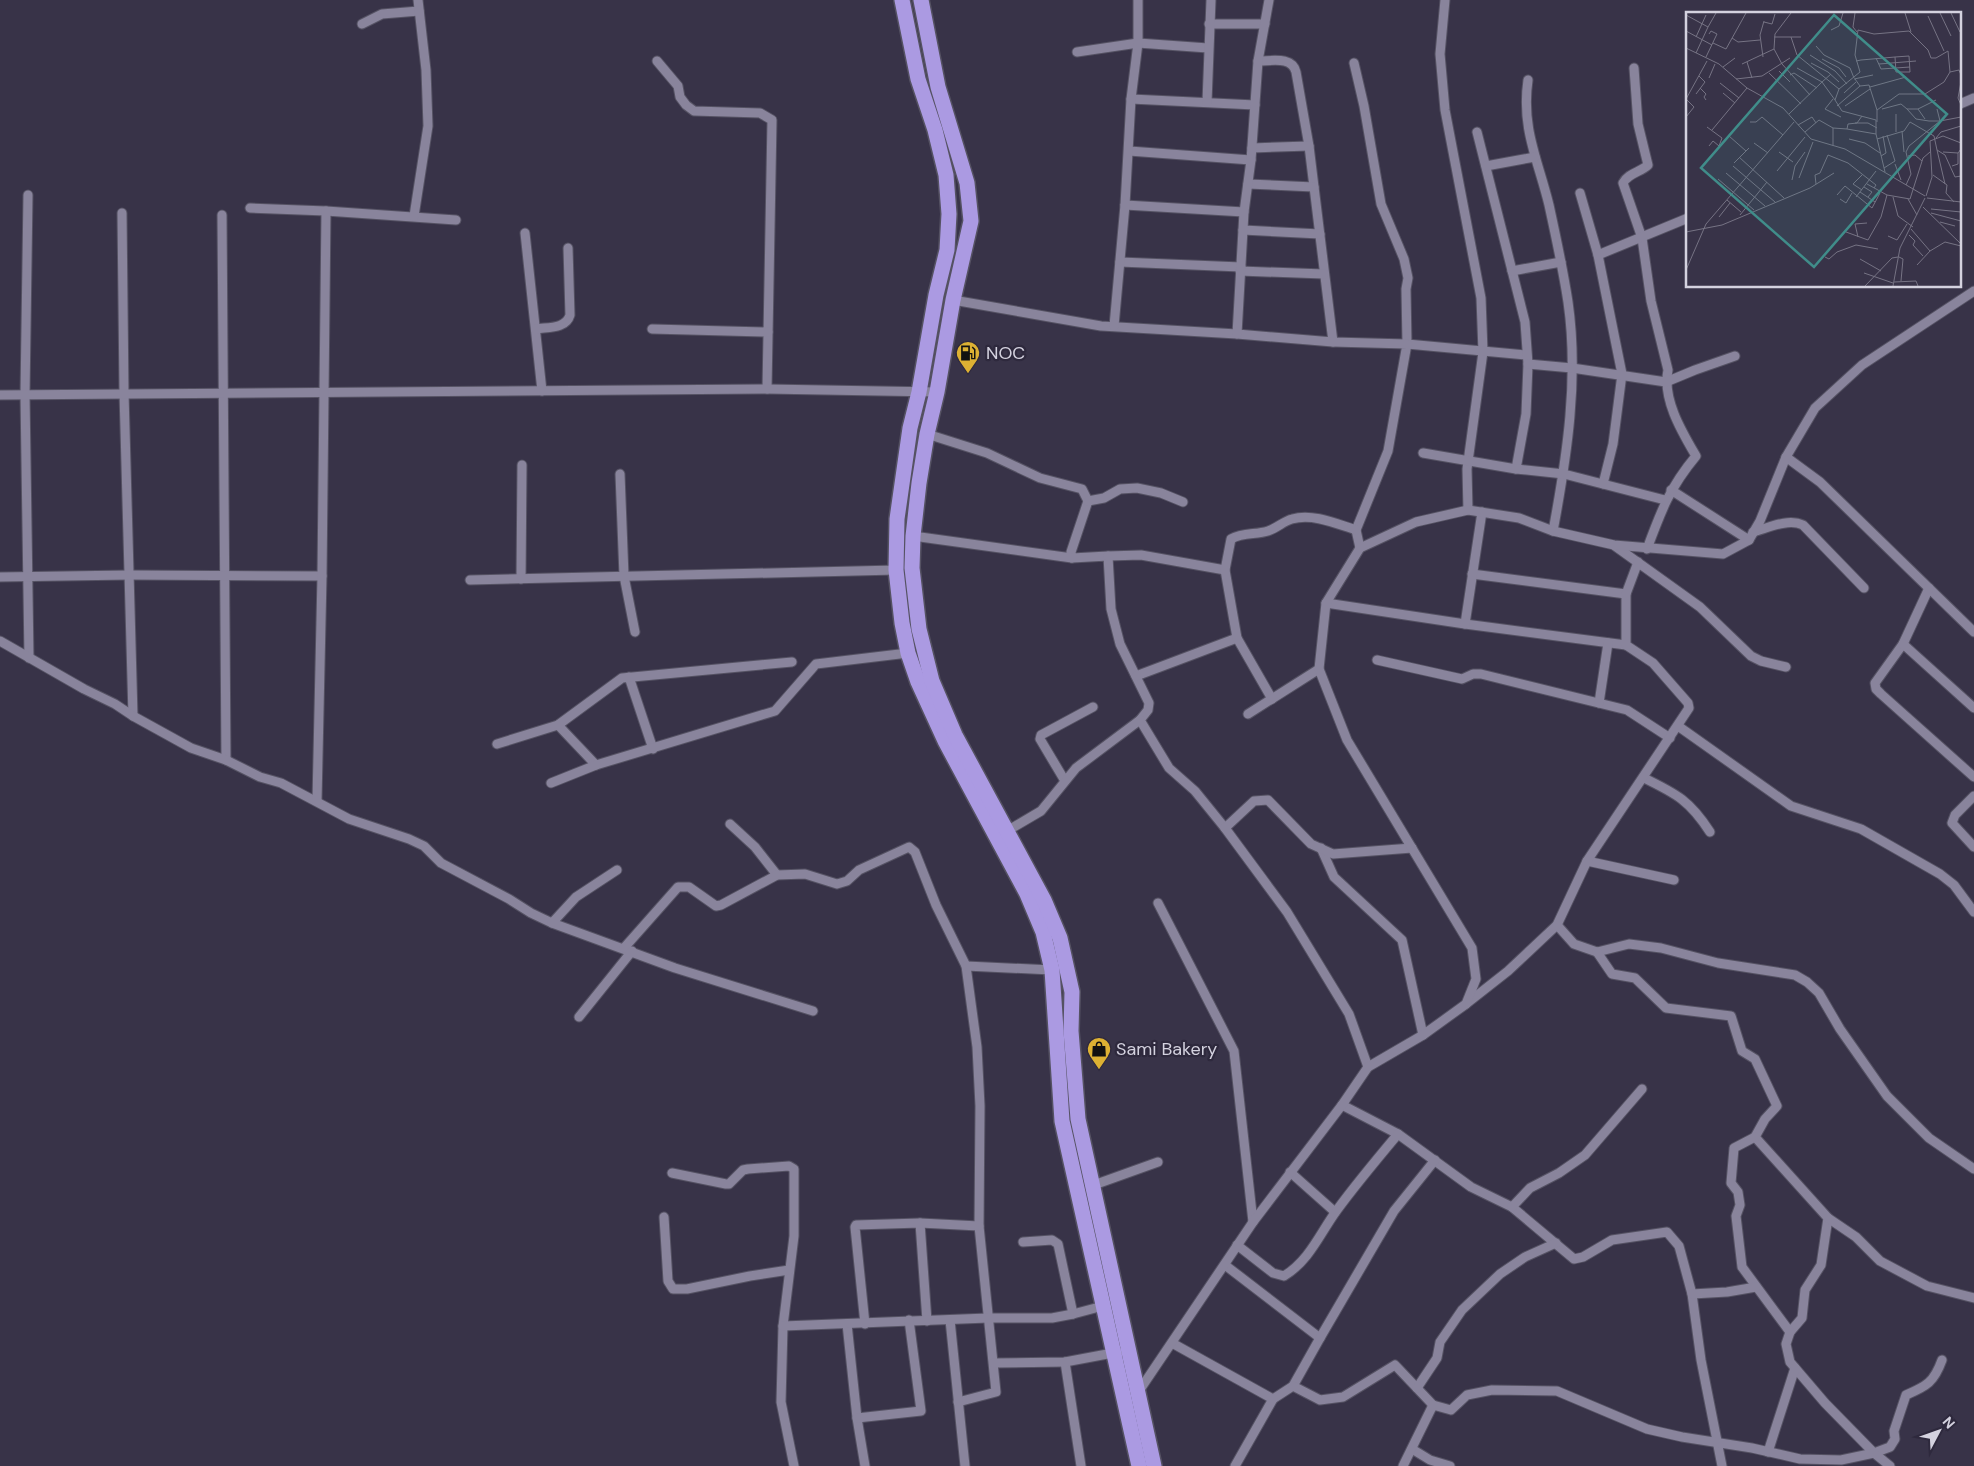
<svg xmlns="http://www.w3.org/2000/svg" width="1974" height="1466" viewBox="0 0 1974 1466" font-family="'DM Sans',sans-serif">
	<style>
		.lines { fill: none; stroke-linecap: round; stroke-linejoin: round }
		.minor-casing { stroke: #555263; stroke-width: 11 }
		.highway-casing { stroke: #555263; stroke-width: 18 }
		.minor { stroke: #89849c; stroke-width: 9 }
		.highway { stroke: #ab9ae2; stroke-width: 15 }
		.labels { text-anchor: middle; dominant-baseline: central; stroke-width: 4.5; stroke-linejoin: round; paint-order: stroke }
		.poi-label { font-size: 18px; fill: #d4d2df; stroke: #2e293d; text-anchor: start }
		.inset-road { fill: none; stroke: #767384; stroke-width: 1 }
		.view { fill: #408d8a; fill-opacity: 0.15; stroke: #408d8a; stroke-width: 2.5 }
		.inset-edge { fill: none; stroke: #d4d2df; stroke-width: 2.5 }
	</style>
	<rect width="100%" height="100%" fill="#383348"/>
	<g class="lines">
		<g class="minor-casing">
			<g id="minor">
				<path d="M1445 0 1440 54 1445 110 1481 298 1483 352 1467 469 1468 510"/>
				<path d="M362 24 382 14 419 11"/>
				<path d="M1209 24H1265"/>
				<path d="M1077 52 1138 43 1208 48"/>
				<path d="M657 61 678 86 680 97 686 105 694 111 760 113 772 120 767 389"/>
				<path d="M1258 61C1272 61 1292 56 1296 72L1309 146 1333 342"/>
				<path d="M1354 63 1364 106 1381 204 1404 259 1408 278 1406 289 1407 344 1526 355"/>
				<path d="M1634 68 1638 124 1648 165C1641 172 1628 173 1623 183L1642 238 1651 301 1668 370C1662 399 1682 432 1696 456 1670 487 1661 511 1647 549"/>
				<path d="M1528 80C1521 128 1538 160 1549 205 1556 237 1563 269 1568 302 1579 378 1567 456 1553 531"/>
				<path d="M1131 99 1255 105"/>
				<path d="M1207 102 1211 0"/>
				<path d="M1960 104 1974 98"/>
				<path d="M1477 132 1525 322 1528 364 1526 414 1516 469"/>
				<path d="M1252 148 1309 146"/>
				<path d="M1129 151 1251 160"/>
				<path d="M1486 166 1535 157"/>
				<path d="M1248 184 1314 187"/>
				<path d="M1580 193 1598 255 1622 374 1613 444 1603 484"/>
				<path d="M28 195 25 395 29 658"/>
				<path d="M1125 205 1244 212"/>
				<path d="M250 208 326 211 456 220"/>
				<path d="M122 213 124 393 133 716"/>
				<path d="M222 215 226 760"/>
				<path d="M414 216 428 126 426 70 418 0"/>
				<path d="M1243 230 1320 234"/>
				<path d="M525 233 542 391"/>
				<path d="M1598 255 1688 218"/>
				<path d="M1120 262 1241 267"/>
				<path d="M1240 271 1324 274"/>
				<path d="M1512 271 1561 262"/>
				<path d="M953 300 1101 326 1237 334 1333 342 1407 344 1388 451 1356 530 1360 548"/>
				<path d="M1114 326 1125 205 1131 99 1138 43V0"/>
				<path d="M536 329C548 327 566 329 570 315L568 248"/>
				<path d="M652 329 768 332"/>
				<path d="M1237 334 1244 212 1251 160 1258 61 1269 0"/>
				<path d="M1528 364 1572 368 1666 382 1695 370 1735 356"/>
				<path d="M0 395 767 389 937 392"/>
				<path d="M927 434 987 453 1040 478 1082 489 1088 501 1071 552 1072 558"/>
				<path d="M1423 453 1516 469 1564 474 1665 500"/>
				<path d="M1786 457 1820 482 1974 632"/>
				<path d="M620 474 624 576 635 632"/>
				<path d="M1671 490 1749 540"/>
				<path d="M1088 501 1104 498 1120 489 1137 488 1161 493 1183 502"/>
				<path d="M1753 532C1768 528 1788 518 1803 525L1864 588"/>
				<path d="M913 536 1072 558 1108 556 1111 609 1120 644 1149 703 1148 710 1140 720 1169 768 1195 791 1225 828"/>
				<path d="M1615 546 1700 607 1751 656 1761 661 1786 667"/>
				<path d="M1108 556 1141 555 1225 570"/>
				<path d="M1472 574 1626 594"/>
				<path d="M0 577 129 575 322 576"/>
				<path d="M521 579 522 465"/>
				<path d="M470 580 896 570"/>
				<path d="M1929 588 1903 644 1875 683 1876 689 1881 694 1974 777"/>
				<path d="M1326 603 1465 624 1626 645"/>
				<path d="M1465 624 1482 512"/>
				<path d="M0 641 84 689 115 704 133 716 191 748 226 760 260 777 281 783 349 819 409 839 424 846 441 863 509 899 531 913 552 923 675 968 813 1011"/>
				<path d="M1903 644 1974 708"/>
				<path d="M1377 660 1462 679 1473 674H1481L1627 710 1670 738"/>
				<path d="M1136 676 1237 638"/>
				<path d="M629 677 653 749"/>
				<path d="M1272 699 1237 638 1225 570 1231 539C1243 532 1256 535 1268 531 1277 528 1284 521 1292 519 1313 513 1337 524 1356 530"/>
				<path d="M1599 703 1608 643"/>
				<path d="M1248 714 1319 669"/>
				<path d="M558 725 596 765"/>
				<path d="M1678 726 1791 806 1861 829 1940 874 1954 885 1974 912"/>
				<path d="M497 744 558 725 622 678 792 662"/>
				<path d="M1644 778C1677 794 1690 801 1710 832"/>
				<path d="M1065 781 1040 739 1041 735 1093 707"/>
				<path d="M551 783 596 765 775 711 816 664 908 653"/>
				<path d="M1974 796 1955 815 1952 823 1974 847"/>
				<path d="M317 801 322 576 326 211"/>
				<path d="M730 824 755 847 777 875"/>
				<path d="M1007 831 1041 811 1076 768 1140 720"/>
				<path d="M1321 848 1334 877 1402 940 1423 1035"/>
				<path d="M1587 861 1674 880"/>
				<path d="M1158 903 1234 1051 1253 1222"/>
				<path d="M552 923 576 897 617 870"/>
				<path d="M1557 925 1574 944 1597 952 1629 944 1661 948 1718 963 1795 975 1807 982 1819 993 1840 1029 1887 1096 1929 1138 1974 1169"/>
				<path d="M624 948 678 887H689L716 906 721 905 777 875 805 874 837 884 847 881 859 870 909 847 915 852 936 905 966 966 977 1047 980 1106 979 1226 996 1392 958 1402"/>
				<path d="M1597 952 1612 974 1635 978 1666 1008 1731 1016 1742 1051 1755 1059 1777 1106 1765 1119 1755 1137 1828 1218 1821 1265 1805 1290 1802 1318 1790 1332"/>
				<path d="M966 966 1052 970"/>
				<path d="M1466 1004 1508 971 1557 925 1587 861 1689 708 1688 703 1653 663 1626 645V594L1638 562"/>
				<path d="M579 1017 632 951"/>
				<path d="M1368 1067 1349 1014 1287 912 1225 828 1254 801 1268 800 1311 844 1333 854 1412 848"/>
				<path d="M1342 1105 1398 1134 1471 1187 1512 1207 1574 1259 1583 1257 1612 1240 1667 1232 1679 1246 1692 1294 1701 1360 1722 1466"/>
				<path d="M1755 1137 1734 1148 1731 1183 1738 1192 1740 1205 1736 1216 1742 1267 1790 1332 1786 1344 1790 1362 1825 1403 1874 1453 1890 1447 1895 1439 1894 1431 1906 1395C1927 1386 1934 1382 1942 1360"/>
				<path d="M1290 1172 1335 1212"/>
				<path d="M672 1173 726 1184H729L743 1170 748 1169 789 1166 794 1169V1236L783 1326 781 1402 794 1466"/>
				<path d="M1091 1186 1158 1162"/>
				<path d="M1512 1207 1530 1188 1559 1173 1585 1155 1642 1089"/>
				<path d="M664 1217 668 1281 673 1289H687L750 1276 789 1270"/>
				<path d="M1828 1218 1856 1237 1880 1261 1927 1286 1974 1298"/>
				<path d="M920 1223 927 1321"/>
				<path d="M1023 1242 1052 1240 1058 1244 1073 1314"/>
				<path d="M1237 1245 1273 1273 1284 1276C1310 1260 1320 1233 1337 1210 1356 1184 1377 1159 1398 1134"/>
				<path d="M1225 1265 1320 1338"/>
				<path d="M1692 1294 1727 1292 1756 1287"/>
				<path d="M950 1320 965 1466"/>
				<path d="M847 1324 857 1418 865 1466"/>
				<path d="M865 1324 855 1227 856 1225 920 1223 979 1226"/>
				<path d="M783 1326 988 1318H1052L1073 1314 1103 1306"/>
				<path d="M1172 1343 1273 1399 1293 1386 1320 1338 1394 1211 1435 1160"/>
				<path d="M1065 1362 1081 1466"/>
				<path d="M994 1363 1065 1362 1118 1352"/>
				<path d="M1293 1386 1320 1400 1343 1397 1395 1365 1433 1405"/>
				<path d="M1417 1388 1437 1358 1440 1342 1462 1310 1500 1274 1525 1257 1556 1243"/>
				<path d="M1139 1391 1253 1222 1342 1105 1368 1067 1423 1035 1466 1004 1476 979 1472 948 1347 740 1319 669 1326 603 1360 548 1416 522 1468 510 1519 518 1553 531 1614 545 1723 554 1749 540 1760 521 1786 457 1815 408 1862 365 1974 291"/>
				<path d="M857 1418 921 1411 909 1320"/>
				<path d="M1412 1449 1430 1460 1450 1466"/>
				<path d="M1768 1452 1795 1368"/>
				<path d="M1235 1466 1273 1399"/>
				<path d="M1403 1466 1433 1405 1451 1410 1467 1395 1492 1390 1557 1391 1647 1429 1682 1437 1752 1448 1800 1459 1841 1460 1874 1453 1890 1466"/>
			</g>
		</g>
		<g class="highway-casing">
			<g id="highway">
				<path d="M902 0 918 79 935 130 946 175 949 214 947 250 936 295 919 392 910 428 897 519 896 570 902 623 908 653 918 682 945 741 1027 894 1043 932 1052 970 1062 1121 1139 1466"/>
				<path d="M921 0 938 87 967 183 971 221 953 300 937 392 927 434 919 483 913 536 912 568 919 629 932 681 955 735 1044 900 1060 938 1072 992 1071 1031 1078 1119 1154 1466"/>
			</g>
		</g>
		<use href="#minor" class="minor"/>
		<use href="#highway" class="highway"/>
	</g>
	<defs>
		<g id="fuel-pin" transform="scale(1.25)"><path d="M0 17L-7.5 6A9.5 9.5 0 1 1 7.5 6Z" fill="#ddb133" stroke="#2e293d"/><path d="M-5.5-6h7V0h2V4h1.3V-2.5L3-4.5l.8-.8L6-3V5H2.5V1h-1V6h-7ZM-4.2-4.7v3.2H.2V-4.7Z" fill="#111"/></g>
		<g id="shop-pin" transform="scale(1.25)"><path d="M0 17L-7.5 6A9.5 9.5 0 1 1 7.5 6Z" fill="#ddb133" stroke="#2e293d"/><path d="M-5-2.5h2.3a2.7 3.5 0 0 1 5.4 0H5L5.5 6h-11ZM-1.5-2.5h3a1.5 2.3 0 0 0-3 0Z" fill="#111"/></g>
	</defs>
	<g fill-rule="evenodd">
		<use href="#fuel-pin" x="968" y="353"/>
		<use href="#shop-pin" x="1099" y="1049"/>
	</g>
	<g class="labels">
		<g class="poi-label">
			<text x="986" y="353">NOC</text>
			<text x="1116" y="1049">Sami Bakery</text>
		</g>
	</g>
	<g transform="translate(1686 12)">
		<rect width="275" height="275" fill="#383348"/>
		<path class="inset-road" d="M105 1 89 22 88 37 96 52 124 83M169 1 167 15 171 20M219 1 225 20M254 1 265 24M265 1 274 20M0 3 22 15 30 1M242 4 258 39M78 10 86 12 89 2M145 18 153 14 157 1M0 19 26 33M10 25 20 3M88 25H115M105 25 111 43 153 77M46 26 52 30 74 28M27 31 40 37 60 1M130 34 138 43 164 56 168 66M0 36 33 52 61 76 97 96 125 127 159 137 239 184M10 41 22 15M124 43 149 59 161 72M20 45 31 22 25 19 23 22M77 45 74 23 78 9M190 46 195 57 224 55M136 47 153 56 160 65M170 49 175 48 209 45 223 44 224 60H210L209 45M61 50 66 66M125 51 142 60 153 70M56 52 88 37M193 52 230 49M37 55 49 46M111 56 136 70 145 62M93 59 104 70M83 61 115 92M104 63 108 61 131 76M23 66 29 52M50 67 76 64 104 46M168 67 187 63M169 67 174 74 183 73 191 98V110M275 70 272 86 275 93M34 71 53 86M184 75 220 65M14 76 20 82 18 85 20 88M37 81 49 91M158 81 170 70M10 82 19 70 13 64M147 87 139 97 155 105M151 94 174 74M159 94 184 77M196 97 215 92 221 97H232L239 107M221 97 230 107 243 109H254L251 97M232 97 250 88M191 98 213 82H239L258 70 264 60M103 102 136 70 149 88M210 102V120M176 104 171 111 162 112 161 117 190 122M0 105 8 95 0 87 21 49M64 110H70L76 105 97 123M169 111H182L191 116M112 113 126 105 130 111M21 115 36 126 33 134 27 129 23 134M26 118 61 76M216 119 218 140M119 120 133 108 147 116 161 117M43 124 60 139M250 126 255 120 275 114M163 127 179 131 194 141M191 127 218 119 224 110 248 124 251 138M68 131 82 141M147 134V116M93 140 107 150M257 140 272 141M195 144 200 141 197 124M222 144 229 143 236 149M53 145 98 186M48 151 63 136M209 152 215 168M47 154 89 190M266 154 272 152V141L275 137M198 156 209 149 201 123M91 159 119 125M199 160 190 122V108L156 99 149 88 153 77 174 60 169 43 172 18 188 22 223 19 242 38 245 46H250L262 39 264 60 273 58 275 63M40 161 79 194M247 163 261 173 260 181 268 190M113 166 127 130M32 167 68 198M106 168 109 154 119 140M130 172 129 163 134 161 142 143 162 151 190 173 188 176M181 172 201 183 224 187 237 146 244 140M259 172 251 138 259 143 269 165 275 164M220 173 225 162 220 140 223 134 254 109 275 105M178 175 186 180 182 185M176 178 167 172 176 163M174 180 189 190M151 183 159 174 186 196 194 181M240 184 246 165 244 129 257 124 275 131M170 185 190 159M207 185 212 204 227 215M241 186 275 190M154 187 160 191 166 181M222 187 231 203M41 188 55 200M237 195 275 232M245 197 275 200M245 201 275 209M54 203 81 170M33 205 44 191M254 210 269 214M225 217 244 239M0 220 36 213 124 176 148 161M160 220 182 228 195 205 201 183M223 223 229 229 227 233 237 244M202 224 211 228 221 212M172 225 169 212 181 211M139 245 143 247 151 240 170 233 192 237M213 245 217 247 215 269M174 247 195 259M231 253 244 239 259 230 275 234M0 258 20 212 108 110M178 261 207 271M208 270 230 269 232 274M179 274 206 246 212 245M207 274 214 236 239 186"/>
		<path class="view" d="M148 3 261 102 128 255 15 156Z"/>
		<rect width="275" height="275" class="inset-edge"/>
	</g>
	<g transform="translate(1939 1431) rotate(49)" stroke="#2e293d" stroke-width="4" paint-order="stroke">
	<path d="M0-4L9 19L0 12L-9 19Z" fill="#d4d2df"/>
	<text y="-8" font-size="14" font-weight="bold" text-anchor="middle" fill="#d4d2df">N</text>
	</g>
</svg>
